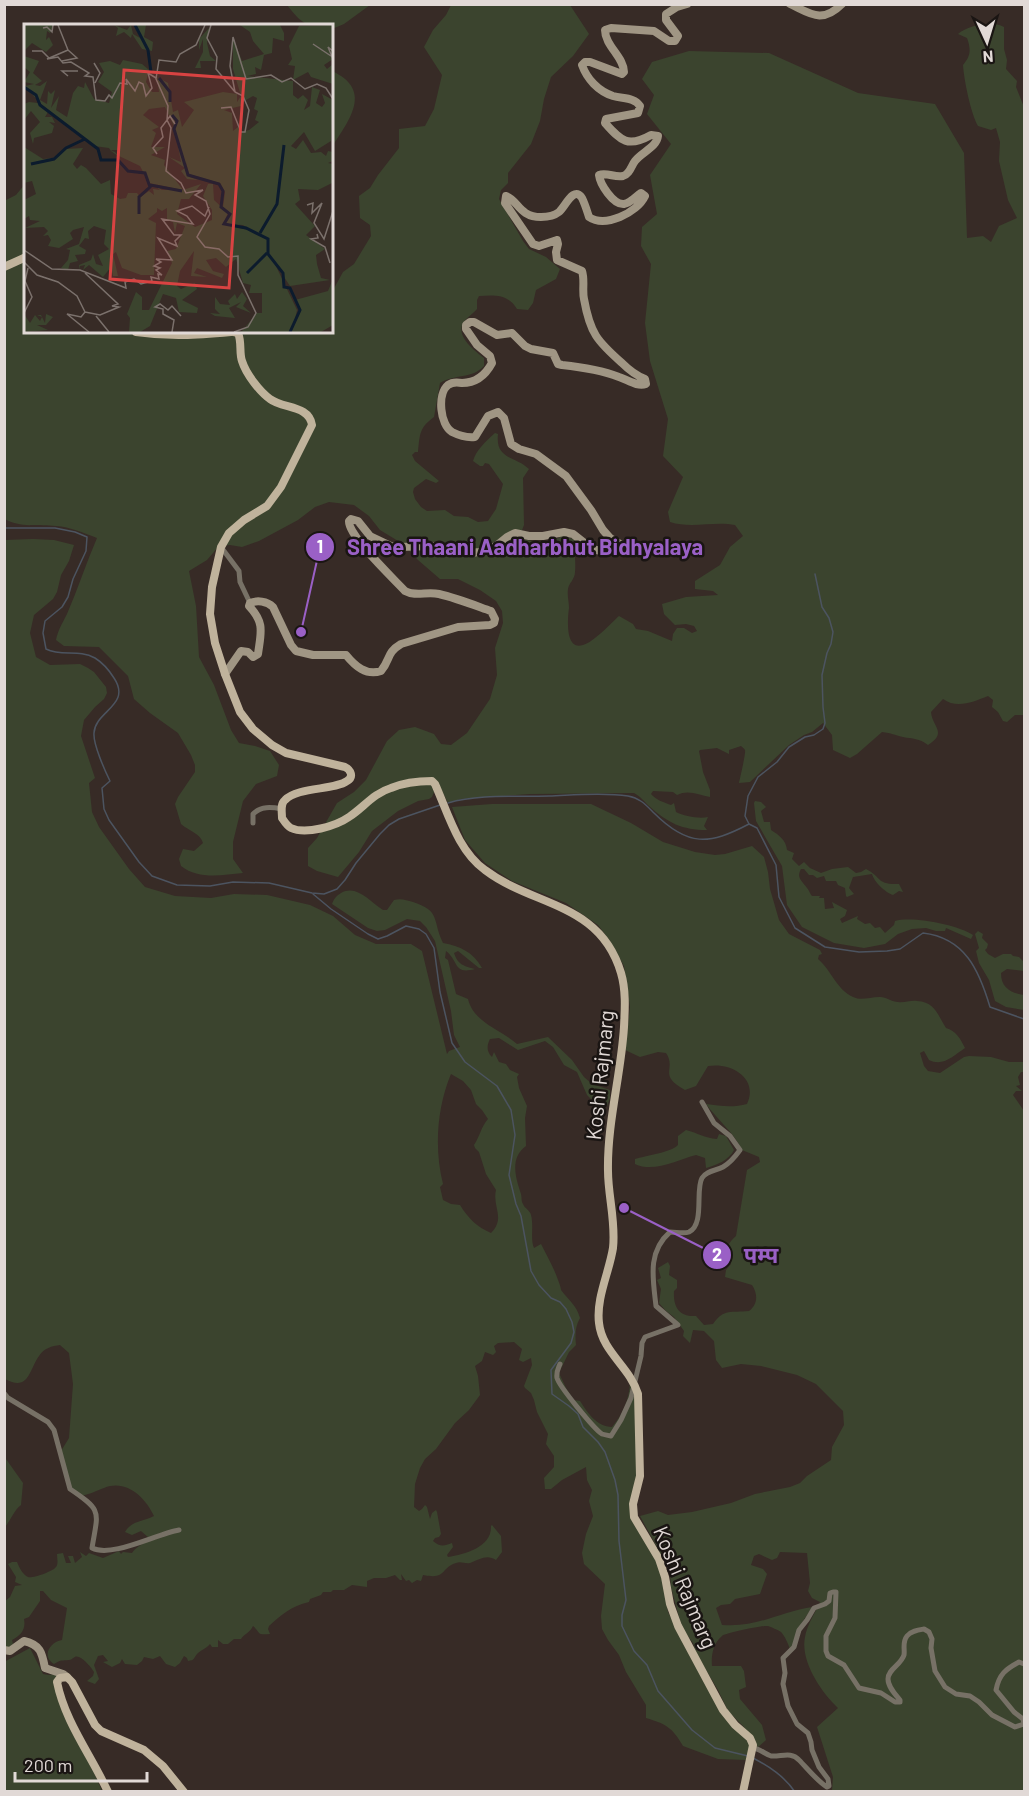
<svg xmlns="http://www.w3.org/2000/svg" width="1029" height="1796" viewBox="0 0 1029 1796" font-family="Barlow,'Noto Sans Devanagari',sans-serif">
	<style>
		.green { fill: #3b442e; fill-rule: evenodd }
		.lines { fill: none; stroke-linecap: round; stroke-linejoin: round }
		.stream { stroke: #4c5460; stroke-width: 1.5 }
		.street { stroke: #777166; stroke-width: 5 }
		.secondary { stroke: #a09684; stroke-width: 8 }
		.primary { stroke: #c0b39c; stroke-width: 8 }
		.labels { text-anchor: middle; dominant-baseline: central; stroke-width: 5; stroke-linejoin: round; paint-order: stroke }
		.street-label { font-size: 21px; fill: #e1d9d6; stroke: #1a1513 }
		.inset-river { fill: none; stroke: #0c1b2d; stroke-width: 3 }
		.inset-road { fill: none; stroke: #7b716c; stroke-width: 1.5 }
		.view { fill: #d84342; fill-opacity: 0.15; stroke: #d84342; stroke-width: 3 }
		.inset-edge { fill: none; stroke: #e1d9d6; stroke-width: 3 }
		.leader { fill: none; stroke: #9a60c6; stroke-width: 2 }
		.callout-dot { fill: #9a60c6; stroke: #1a1513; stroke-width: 2 }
		.mark-label { font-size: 18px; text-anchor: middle; font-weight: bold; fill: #fff }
		.callout-label { font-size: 22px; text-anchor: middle; font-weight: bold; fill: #9a60c6; stroke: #1a1513; stroke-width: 5; stroke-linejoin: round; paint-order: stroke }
	</style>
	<rect width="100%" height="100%" fill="#372b26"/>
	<g class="green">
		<path d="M287 5H370L344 24 332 29V26C305 26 304 26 287 5Z"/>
		<path d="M451 5H570L589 34 573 56 551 77 544 99 540 121 531 144 508 173V183L501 190 499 199 523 241 529 249 546 257 560 269 556 279 536 290 533 303 528 310 517 309C508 294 495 295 479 296L477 300V309C473 314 466 318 463 323 456 337 474 350 484 358V366C472 379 454 374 440 383L434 417C419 428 420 434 418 452H415L412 455 415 461 439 481 436 483 426 479 414 488 413 492 415 499 421 507 427 511 445 510 454 516 468 517 478 522 488 521 496 509 503 484 489 464 485 463 483 466H480L473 461C476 450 486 441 495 433L498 434C495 460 516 456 529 469L523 478 524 525 519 538C535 542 548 546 563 535L575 540C574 550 576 562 575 572 575 579 569 583 568 589 567 595 569 602 569 608 568 616 564 651 583 645 594 642 610 624 619 616L633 624 636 629 648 631 672 641 673 634 677 628H684L692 633 697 631 694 626 686 624 675 625 664 614 662 604 686 597 718 595 713 591 695 589V581L720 565 730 547 743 536 735 525C714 521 691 529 670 522L668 512 683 477 663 456 668 419 650 361 645 323 651 264 641 246 642 227 657 214 650 175 671 144 647 114 654 95 642 79 652 62 689 51 769 53 858 93 935 104 964 153 967 238 983 236 991 242 999 226 1017 218 1008 200 999 161 1000 142 996 128 991 130 978 126C971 114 964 80 963 65 971 56 971 49 967 38L958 34C968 25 992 20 1004 27V49L1007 60 1006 69 1017 81 1016 87 1024 107V715H1015L1007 722 1003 721 998 712 992 707 993 700 988 696C973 702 957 709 943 699L931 712C932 727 948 732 928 745 919 738 913 739 903 737 894 735 892 733 882 732L857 754 850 758 833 750 832 735 823 723 812 732 804 735 789 745 750 782 739 783C740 778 746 753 745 750 744 748 742 747 741 746L729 750V754L717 748 700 750 699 751 703 772 710 790V797C699 795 688 789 677 795L673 792 653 791 651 794C656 800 663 802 671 805L674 803 676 812C684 816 699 819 708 817L704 826 707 830C682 830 668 823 649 806 644 801 641 797 634 793L530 794 461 799 448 803 440 787 434 792 432 797 429 799 418 801 398 811 372 831 359 852 338 877 317 871 308 866V848L317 838 337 803 354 792 366 780 387 741 399 730 415 727 434 734 441 744 451 745 467 733 490 699 497 675 495 648 503 623 502 611 496 601 480 590 458 579H440L418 560 403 544 380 530 369 516 354 505 329 502 315 507 298 520 259 541 242 547 230 545 219 546 207 560 189 571 196 606 199 657 214 685 231 730 239 743 255 746 270 751 279 765 277 776 256 784 243 801 233 842V859L243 873C222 875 199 880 181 866L179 859 183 849 194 851 203 843C200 833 189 831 181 824L175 804 178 797 195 772V765L191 755 178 733 150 713 134 699 128 676 99 647 64 646 56 640C58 630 62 624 67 614 78 589 86 563 97 538 84 533 70 527 56 526 40 524 19 528 5 519L4 201 16 195 25 184 26 332H332V292L343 272 354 264 371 236 370 225 360 218 359 196 370 188 378 175 399 148V129L425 126 434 109 442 75 424 47 433 30 446 15Z"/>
		<path d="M332 71C373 90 350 119 332 147Z"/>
		<path d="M33 539 54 540 74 545 69 561 61 575 57 592 53 599 34 615 30 633 36 657 50 665 80 664 88 668 94 672 106 687 107 693 104 699 95 707 84 720 81 736 95 778 89 783 92 812 99 827 129 869 145 887 175 896 211 898 234 894 267 895 310 905 333 916 355 935 376 944H411L422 951 447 1054 449 1051 460 1047 454 1035 451 1011 435 941 426 927 420 921 407 919 385 930 377 931 368 928 332 904C334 899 336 896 341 893 357 884 370 902 383 910H387L394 900C401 898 406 900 413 902 441 911 432 920 443 943 460 946 473 952 482 968H479L458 951 454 953C458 965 464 966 475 969 453 975 459 961 446 951L445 958 448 960 456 994 468 999C474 1023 500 1029 517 1044L548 1037 572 1060 584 1077 592 1084 610 1090V1098L607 1106 593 1101 587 1095 577 1072 564 1065 553 1047 545 1041 518 1050 499 1038 490 1039C487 1045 486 1051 492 1057L494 1052 499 1062 506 1064 510 1070 519 1074 517 1077 519 1088 527 1106 525 1118 526 1146C509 1158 516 1179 521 1194 522 1198 521 1201 523 1204 525 1209 530 1210 531 1215 534 1226 530 1239 534 1248L541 1244C547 1256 554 1268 558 1280 559 1282 561 1288 561 1290 569 1301 576 1304 580 1318 575 1327 575 1335 576 1345L569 1352 559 1373 566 1388 574 1400 580 1401C587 1412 597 1427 612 1427 623 1414 629 1400 630 1383L638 1403 639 1471 631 1506 661 1568 668 1612 699 1672 752 1747 746 1760 718 1759 683 1746C672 1727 666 1724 646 1718V1705L626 1672 619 1655 608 1640 602 1629 601 1616 605 1584 584 1564 582 1553 586 1534 593 1516 589 1501 592 1490 587 1480 586 1467 562 1480 551 1489H545L544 1478 554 1467V1456L546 1444 548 1434 537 1412 534 1400 531 1393 525 1388 524 1386 532 1365 531 1358 523 1362 519 1360 522 1349 514 1342 498 1343 494 1346 496 1352 493 1355 485 1352 482 1361 475 1366 478 1376 480 1395 469 1410 455 1423 436 1449 425 1459 420 1468 415 1484 414 1507 419 1511 422 1509 425 1505 427 1507 430 1519 432 1513 436 1510 437 1512 441 1534 439 1537 435 1538 433 1541C440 1547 444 1546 452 1543L453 1547 447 1555 448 1557C465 1554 492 1547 491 1526L492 1525 501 1536 502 1552 496 1560C487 1554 480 1559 470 1563 465 1564 461 1561 456 1563 440 1568 447 1580 423 1575L421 1581 417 1580 412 1583 409 1580 406 1581 401 1574 402 1580H400L395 1575 386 1578H374L367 1581V1587L352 1585 344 1590H333L331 1592H323L321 1595 310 1599 309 1602C291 1606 281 1615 269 1626L268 1629 270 1634C256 1635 261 1633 253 1626 250 1633 244 1634 241 1639H234L228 1644H223L218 1640V1647H212L210 1644C206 1649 199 1651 197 1654 193 1659 195 1660 188 1661L187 1658 184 1656 180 1663 175 1667 166 1664 160 1656 153 1659 144 1657 142 1661 137 1665 125 1664 122 1659 120 1663 112 1667 103 1662 108 1661 103 1655 98 1656 94 1665 99 1679 95 1684 87 1681 93 1676 94 1672C91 1667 84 1659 79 1657 74 1655 74 1659 69 1660 61 1661 62 1659 54 1664 41 1656 50 1642 62 1640L67 1608 51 1600 43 1591H40V1601L29 1617 24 1619C26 1630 21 1635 12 1640L13 1644 8 1649 5 1648 4 1602 10 1597 15 1586 22 1585 15 1582 16 1577 8 1564 12 1562H17C19 1567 23 1575 28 1577 32 1579 53 1571 55 1568 59 1565 57 1559 57 1554L63 1553 66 1563H71L68 1556H73L75 1563 82 1557 80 1552 86 1556 89 1553 103 1558 119 1551 121 1554 123 1552 132 1553C136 1546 144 1545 149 1538L141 1531 132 1535 125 1532C132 1520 143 1522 154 1516 145 1497 126 1479 104 1488 96 1491 90 1494 81 1496L72 1490 61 1451 69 1438 73 1384 69 1353 60 1345C52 1346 44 1348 39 1356 29 1370 29 1392 5 1379V540ZM451 1074 463 1081 471 1090 476 1104 482 1110 488 1119C481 1127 480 1136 474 1145L475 1148 479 1152 486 1174 496 1190C492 1207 506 1218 491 1233 477 1227 468 1218 460 1205L451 1204 443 1200 440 1187 443 1184C434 1149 437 1107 451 1074Z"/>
		<path d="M755 801 761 802 766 807 761 811 764 822H770L771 830C779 835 786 840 787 850L794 853 792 859 799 866 804 862 810 868 821 873 832 869 848 867 856 873 861 872 866 869C882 877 876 885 899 884L903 892 899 891 893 895C886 893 874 882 872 874L853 877 849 888 854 894 847 897 846 896 845 888 838 885 836 881H826L824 876 817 878 813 875H809L804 869H801C796 878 802 881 807 888 809 890 810 894 812 896H820L819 898H824L825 909 834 908 832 902 847 910 845 916 840 919 842 923 858 916 857 919 865 924 870 923 875 928 880 927 885 933 894 925 895 921C913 916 958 925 973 935L971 939 946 928 945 931H936L926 928 912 929 898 934 885 944 864 948 834 943 802 927 787 905 782 866 756 821 754 803Z"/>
		<path d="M492 804H591L631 823 663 842 695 852 715 855 725 854 752 846 764 857 768 872 770 889 779 920 789 934 820 950 822 954 819 955 818 959C831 970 837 990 853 997 862 1001 869 997 880 997 886 997 892 1002 898 1002 904 1003 911 1000 917 1001 935 1002 937 1014 946 1028 956 1031 960 1038 965 1048 953 1056 943 1067 929 1060L924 1051 920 1053 924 1066 928 1071 940 1073 964 1057 969 1056 991 1057 1009 1062H1024V1072H1021L1018 1077 1020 1085 1016 1086 1022 1091H1016L1013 1095 1024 1111V1791H832L833 1777 817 1727 838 1708C821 1692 800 1661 805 1637 807 1625 815 1613 820 1602L812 1598 808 1591 810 1583 807 1553 780 1552 777 1558 772 1560 759 1554 754 1556 751 1565 763 1569 767 1574 760 1594 735 1599 730 1604 721 1605 716 1608 722 1625C757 1628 779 1612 812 1607 805 1620 794 1630 794 1645L790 1649C788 1644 785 1636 781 1632 778 1630 771 1627 768 1626 764 1625 725 1633 722 1636 713 1643 711 1656 712 1666H741L744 1671 746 1687 739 1690 740 1699 762 1725 766 1740 755 1750 744 1727 728 1711 718 1690 697 1655 693 1643 682 1628 671 1587 670 1571 640 1516 658 1511 668 1515 692 1512 731 1503 755 1494 790 1487 800 1483 807 1476 831 1460 832 1447 844 1425 843 1411 816 1384 797 1375 761 1366 741 1364 722 1368 716 1360 714 1341 704 1331 693 1330 690 1343 683 1336 684 1331 674 1317 666 1311 659 1303 661 1289 657 1280 661 1278 658 1268 668 1262 670 1266 669 1275 677 1280V1288L674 1291C673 1307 679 1317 696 1316L704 1325 713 1324C724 1308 731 1313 749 1311 758 1304 758 1294 752 1285L725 1277 726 1270 731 1264 726 1258C726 1248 728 1243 736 1236L747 1170 760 1162 759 1157 742 1150C735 1134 717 1119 706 1104 720 1106 733 1108 747 1104 759 1078 731 1062 708 1066L696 1086 685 1090C657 1075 677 1069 666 1053L658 1052 640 1057 625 1050 630 1007 624 966 610 941 598 925 566 903 512 881 485 863 465 840 452 807Z"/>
		<path d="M978 931 983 934 982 938 988 944 987 948 985 950 988 954 995 958 1003 954H1011L1013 956 1019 957 1024 962V971L1007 969 1001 973C1001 988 1011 993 1024 995V1010L1006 1007 995 1001 989 980 979 963 976 951 979 948 975 934Z"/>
		<path d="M686 1130C698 1133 704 1138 717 1139L719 1134 726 1136 734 1150C729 1160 717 1165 706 1168L705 1158 696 1155C677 1160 654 1173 635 1164V1159C645 1156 672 1152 678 1145V1136Z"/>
		<path d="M5 1454 6 1459 23 1483 21 1505C14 1510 11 1520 5 1527Z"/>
		<path d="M30 1648 43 1674 49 1675 58 1673 55 1684 102 1791H5L4 1662Z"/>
	</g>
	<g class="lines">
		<g class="stream">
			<path d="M4 528H55L75 532 87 537 86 551 73 579 68 597 62 607 45 621 43 633 46 649C62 657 78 649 95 658 103 663 109 670 114 678 132 705 95 711 94 733 93 744 105 771 110 781L102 788 104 809 109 820 139 862 152 876 177 885 210 886 233 882 269 883 312 893 324 894 337 889 345 880 356 863 380 834 389 825 399 819 440 805"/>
			<path d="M815 574 822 607 829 618 833 632 831 644 827 653 822 675 823 707 825 723 823 729 814 735 805 737 789 747 777 762 758 777 748 796 745 816 749 824 757 828 776 865 779 897 795 928 825 947 859 952 887 951 900 949 923 933C965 938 979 970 990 1007L1024 1019"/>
			<path d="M448 803C479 794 516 797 549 796 574 795 603 792 628 796 640 798 646 805 654 813 688 847 709 845 749 824"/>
			<path d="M313 894 331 909 368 934 378 939 387 936 406 926 419 929 426 934 434 948 440 992 452 1043 465 1062 497 1086 511 1110 515 1135 509 1175 516 1204 521 1216 531 1271 539 1285 551 1298 560 1302 566 1309 572 1322 574 1332 571 1343 551 1370 552 1394 569 1406 578 1414 583 1427 598 1442 605 1452 615 1480 618 1495 619 1541 626 1600 622 1615V1626L634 1651 647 1665 658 1691 692 1730 715 1748 748 1756"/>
			<path d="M753 1758C770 1767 784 1776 795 1792"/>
		</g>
		<g class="street">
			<path d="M221 547 239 571 240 582 250 603"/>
			<path d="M253 823V814C261 806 271 807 282 809"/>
			<path d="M560 1364C558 1369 556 1372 557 1378 559 1386 594 1429 602 1434 605 1435 607 1435 611 1436L621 1420 631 1398 641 1356 642 1343 645 1337 678 1325 656 1306C653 1279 647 1252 670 1232 676 1232 684 1234 689 1232 705 1224 695 1190 702 1178 707 1170 716 1171 723 1167 730 1163 735 1157 740 1150L730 1136 714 1123 702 1102"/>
			<path d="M4 1393 8 1398 48 1422 54 1430 70 1489C103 1511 98 1511 92 1548 112 1558 156 1534 179 1530"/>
			<path d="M753 1748C760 1749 765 1754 771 1756 781 1757 791 1751 799 1760 807 1768 817 1781 827 1787L829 1786 828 1779 819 1767 812 1750 811 1742 808 1733 797 1724 788 1706 783 1684 785 1673 783 1658 794 1647 799 1630 807 1620 814 1608 825 1604 829 1601 830 1593 833 1592H836L835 1618 826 1636V1651L828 1656 844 1665 859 1688 881 1693 895 1702H900V1700C895 1694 888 1687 888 1679 888 1669 901 1665 904 1655 905 1649 902 1642 907 1636 911 1631 918 1630 924 1629L929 1632 932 1639 931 1648 935 1671 945 1687 956 1694 970 1696 979 1702 992 1715 1015 1727 1024 1724 1023 1719 1014 1712 996 1690C999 1674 1006 1669 1019 1662L1024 1664"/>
		</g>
		<g class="secondary">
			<path d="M790 4C811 14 822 24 842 4"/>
			<path d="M225 674 241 651 248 652 253 657 258 654C261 632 265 623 249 606L250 603C257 600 267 601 273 607L291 645 296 651 313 655H346C355 666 366 676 381 671 391 659 386 653 401 644L458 627 490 625 494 623 495 619 491 611C474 605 456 598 439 594 427 591 416 597 405 591 394 579 348 536 349 521L351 519 358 521 370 536 391 546 398 547 435 546 471 553 479 552 496 546 507 537 515 533 529 536H543L564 532 573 534 592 549 601 551 620 548V544L610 538 603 530 591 510 566 476 536 454 519 449 511 444 504 418 498 412 488 416 475 437C466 438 460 436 452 432 440 425 437 394 448 385 452 382 457 382 462 383 476 383 485 376 492 363L490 356 477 345 466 329V325L470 322H474L497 335 512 333 525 346 531 349 553 353 558 364 562 365C581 367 601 370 619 377 628 380 637 387 646 384L645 379C635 375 629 370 622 363 597 341 590 333 584 299 582 290 585 280 582 271L557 260 556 252 558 244 557 240 539 246 533 244 505 203 506 196C518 200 519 217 541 217 548 217 554 216 559 212 565 207 574 185 582 198 585 204 587 211 589 217 605 228 637 213 645 196L641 193C636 196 631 203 624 204 613 205 600 184 599 175 607 172 615 178 623 176 630 174 631 166 635 161 642 152 657 147 658 136L651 135C628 148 621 141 605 123L606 119 638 113 640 106C634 97 623 99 613 96 598 91 587 79 582 65L585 62H590L622 74 624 72C624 57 605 46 605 30L611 28 654 31 669 41H675L678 36 666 20V14L677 7 687 4"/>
			<path d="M4 1650 10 1651 24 1641C41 1645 42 1653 45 1668L63 1674 67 1677"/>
		</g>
		<g class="primary">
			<path d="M4 267 26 257"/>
			<path d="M136 332C171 337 196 335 231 332"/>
			<path d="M234 332 238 333C242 342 239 353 242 361 246 374 260 392 270 399 283 409 309 405 312 425L281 487 267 506 244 520 229 533 221 547 212 587 210 614 215 643 225 674 240 712 253 729 272 745 286 753 345 767C351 770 354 777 347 781 335 790 297 787 285 800 280 804 282 812 282 818 284 821 287 826 291 828 306 835 336 826 349 817 363 808 374 793 391 788 403 783 419 781 432 781L435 784C448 813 458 851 485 870 534 907 600 902 621 973 626 990 625 1008 624 1027 621 1075 607 1123 608 1171 608 1196 616 1222 613 1248 609 1273 596 1298 599 1323 602 1352 630 1367 638 1394L640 1476 633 1504 634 1517 659 1559 665 1577 670 1604 678 1626 723 1710 735 1725 750 1738 753 1745 743 1792"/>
			<path d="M108 1792C91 1755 65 1722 57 1682L60 1678 67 1677 72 1682 95 1725 101 1731 144 1750 163 1766 184 1792"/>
		</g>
	</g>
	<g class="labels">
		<g class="street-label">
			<text transform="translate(599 1075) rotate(-84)">Koshi Rajmarg</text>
			<text transform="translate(686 1587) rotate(67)">Koshi Rajmarg</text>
		</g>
	</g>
	<g transform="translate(24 24)">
		<rect width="309" height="309" fill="#372b26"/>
		<path d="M0 1H30L26 9 23 7 22 16 25 13 29 21 22 28 8 19 0 27ZM90 1 103 6 107 1 109 10 116 14 110 1H122L120 13 129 18 128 27 118 25 108 10 107 14 100 8 92 12 94 4ZM216 1H256L260 9V17L249 14 248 29 240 31 237 46 231 43 232 50 223 52 269 57V71L274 75 279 71 284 76 280 86 286 82 288 63 296 66 292 79 298 83 301 79 298 70 309 76 307 117 291 127 280 108 267 122 272 125 279 116 287 129 297 128 302 132 304 127 309 128V137L304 139 309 140 308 159 294 166 274 165 276 176 271 180 291 202 282 211 301 225 292 231 293 240 297 254 306 256 266 262 250 238 273 286 270 300 265 308H212L218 307 233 289H238V269H225L227 261 219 259 212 235 202 243 192 234 182 236 189 247 200 250 198 254 173 244 170 249 183 253 167 252 170 227 156 247 153 262 157 265 171 259 173 265 158 276 174 284 173 289 155 288 152 274 139 270 126 302 116 308H105L106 294 103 290 112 268 118 273V286H125L148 239 143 227 152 225 161 202 153 199 151 209 149 198 143 196V184L138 187 133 184V188L124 195 132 199 130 251H117L98 244 92 228 89 230 94 252H89L87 243 79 253 65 241 59 246 61 241 56 242V246L55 241 67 236 69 230 72 240 79 242 74 231 85 225 80 220 82 206 70 202 64 207 65 215 61 214 55 222 62 226 61 230 51 231 54 237 46 239 44 246 37 244 44 236 46 226 42 225 55 220 60 203 49 206 46 209 49 215 35 224 24 222 27 216 24 211 19 212 24 207 20 203 1 204 16 197 6 196 5 192 0 195V176L12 170 8 157 0 159V123L19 135 30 134 42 125 59 124 49 140 53 145 57 141 62 144 77 160 86 156 87 170 96 175 102 174 104 169H113L116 173 125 167 130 171 129 165 136 166 130 161 138 166H159L125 159 116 142 95 132V126H87L88 127 91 128 94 132 87 127 85 124 70 122 18 81 1 62 10 60 0 58 6 48 0 43V32L15 37 9 49 18 57 11 61 16 62 23 57 16 76 23 80 24 67 27 70 31 66 27 84 35 72 32 86 43 93 49 69 54 62 60 64 61 58 70 75 85 79 88 68 74 58 80 48 75 39 86 37 96 41 99 36 118 40 125 46 122 58 128 68H135L133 53 144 59 149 88 154 86 158 103 170 86 160 78 199 68 213 70V78L217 72 209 45V14L218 37 240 30 229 17 226 8ZM229 72 233 74 230 85 234 87 231 96 235 98 225 106 217 108 214 103 209 107 208 89 200 86 217 82 219 73 222 76ZM141 83 150 102 157 138 145 133 161 144 157 147 163 155 174 156 163 152 162 138 165 150 196 159 201 168 199 183 207 190 201 200 219 201 228 207 199 200 204 189 190 176 189 160H184L179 172 188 186V196L171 203 153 190 157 175H165L177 160 159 166 140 141 141 136 127 131 141 123H127L132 109 128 106 135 103 119 91 125 85ZM309 1V35L300 41 303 45 309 40V60L287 53 284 48 269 56 271 42 264 41 268 35 265 22 275 2ZM186 3 183 19 186 32 192 37H176L177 44H171L179 28V15L175 26V15ZM5 78 14 79 24 88 21 93H28L31 99 25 98 30 102 28 109 10 114 9 120 6 109 16 98 7 87 0 96V80ZM309 255V301L297 308H267L277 287 271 276 304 267ZM218 268 223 275 219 282 227 289 212 283 217 278 205 284 211 294 191 292 186 289 196 290 191 285V273L196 280 206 281 204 277 211 270 213 275ZM0 290 6 299 11 291 16 297 18 293 13 291H17L21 299 22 290 29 293 22 301H13L24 306 0 308Z" fill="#3b442e" fill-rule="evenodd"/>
		<path class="inset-river" d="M111 1 124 26 127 48M135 54 146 68V78M0 63 12 71 16 81 74 125 77 136H94L104 147 121 149 126 163 115 173V190M148 91 153 97 150 105 164 151 195 160 199 167 197 183 206 190 200 200 222 204 244 215V230L259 249 260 263 266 264 276 286 266 308M7 140 30 135 42 124 61 115M126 161 158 167M236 209 253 180 260 121M223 249 243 229"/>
		<path class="inset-road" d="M34 1 44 26 23 35 34 33 39 39 47 38 65 49 61 52 69 53 72 76 81 77 85 71 88 74 96 59 103 60 102 55 111 67 115 58 119 60 122 72 128 64 124 49 132 54M181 1 172 21 156 30 152 38 135 36 132 55 144 82 143 96 147 104 142 147 157 159 162 169 179 166 171 171 182 177 186 190 173 213 181 223 195 225 204 233 214 232V251L232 289 224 303 210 308M187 1 183 14 193 33 192 45 211 68 206 42 209 13 222 55 247 51 258 58 267 54 281 65 293 60 302 64 309 75M19 4 23 3 28 8 29 1M289 20 307 32M8 27H18L25 34M309 27 304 23 309 35M38 37 53 34 44 26M70 39 76 49 71 59M44 52 38 47H54M197 84 207 83 217 108H221L225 86 219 72 211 68M133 130 129 124 139 113 137 104 146 92 151 100M283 181 289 179 288 189 298 179 290 199 300 215 309 187V195M293 210 294 214 287 215 301 223 306 239M0 226 28 245 56 246 102 264 101 258 110 255 117 260 128 257 127 253 135 255 134 250 138 251 132 246 136 244 130 242 137 238 132 235 148 236 134 214 153 222 151 217 157 211H150L138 195 169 200 163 192 153 187 168 182 181 192 185 183M0 238 13 251 34 258 53 272 61 288M61 288 76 291 95 283 88 282 94 280 61 249M61 288 57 293 43 290 65 308M0 289 8 273 1 257 4 244M72 292 85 308M148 308 150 296 139 290V285L131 283 136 280 144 286 148 282 157 292"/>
		<path class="view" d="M100 46 220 55 205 264 86 255Z"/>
		<rect width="309" height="309" class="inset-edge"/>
	</g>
	<path class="leader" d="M301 632L320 547M624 1208L717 1255"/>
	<g class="callout-dot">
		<circle cx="301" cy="632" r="6"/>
		<circle cx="624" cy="1208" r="6"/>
		<circle cx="320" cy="547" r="15"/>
		<circle cx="717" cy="1255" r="15"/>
	</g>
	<g class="mark-label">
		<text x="320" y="553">1</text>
		<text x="717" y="1261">2</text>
	</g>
	<g class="callout-label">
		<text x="525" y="555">Shree Thaani Aadharbhut Bidhyalaya</text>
		<text x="761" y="1263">पम्प</text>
	</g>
	<rect width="1029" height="1796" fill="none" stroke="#e1d9d6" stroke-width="12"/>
	<g transform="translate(987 42) rotate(176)" stroke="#1a1513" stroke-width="4.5" paint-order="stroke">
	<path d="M0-4.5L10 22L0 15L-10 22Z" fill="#e1d9d6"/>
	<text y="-9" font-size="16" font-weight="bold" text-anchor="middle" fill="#e1d9d6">N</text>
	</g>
	<path d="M15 1772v9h132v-9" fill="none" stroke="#e1d9d6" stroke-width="3"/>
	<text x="24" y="1772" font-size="18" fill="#e1d9d6" stroke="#1a1513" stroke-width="4.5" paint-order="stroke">200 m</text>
</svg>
